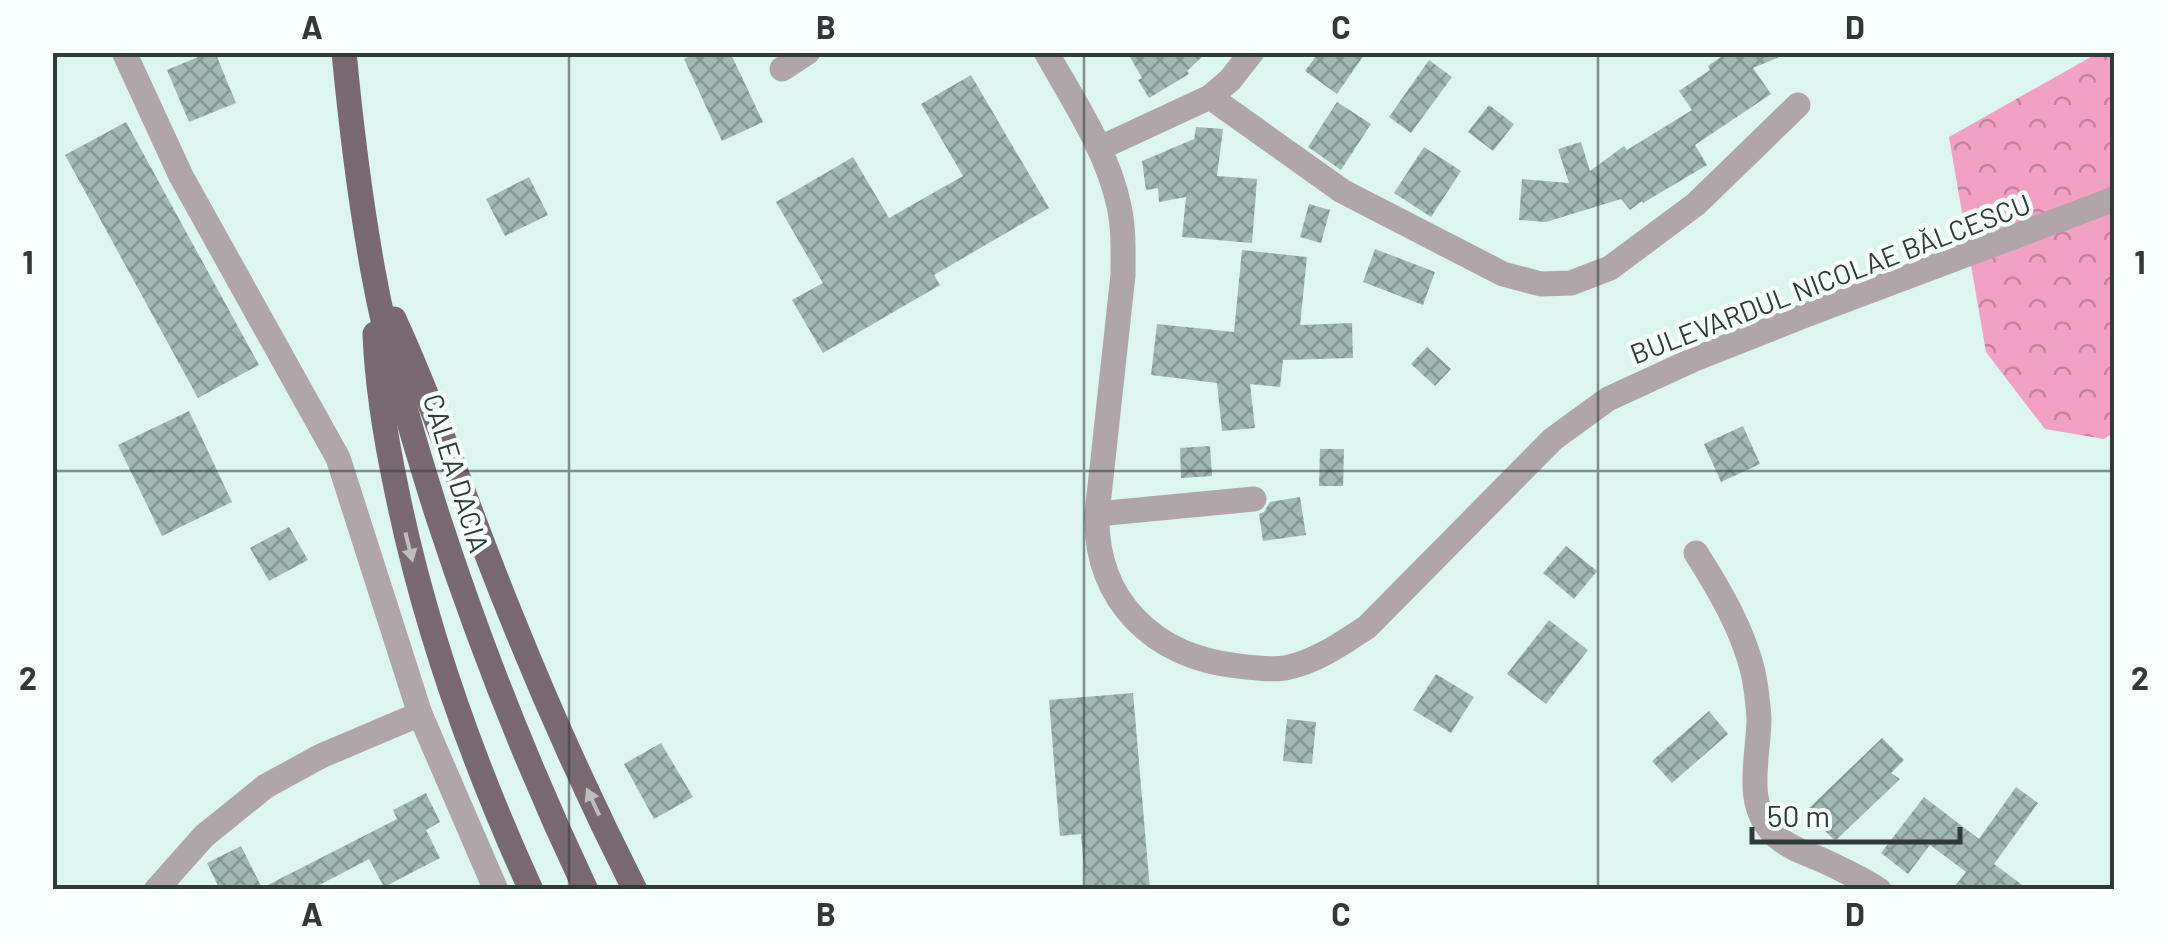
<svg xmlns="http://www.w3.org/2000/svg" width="2167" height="942" viewBox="0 0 2167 942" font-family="Barlow,sans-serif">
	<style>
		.forest { fill: url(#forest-crowns) }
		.building { fill: url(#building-cross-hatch) }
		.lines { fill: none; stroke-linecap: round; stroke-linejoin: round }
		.minor { stroke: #b0a6a9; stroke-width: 25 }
		.major { stroke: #7a6970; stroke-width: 25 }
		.oneway { fill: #bebcbd }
		.grid { fill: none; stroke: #303a38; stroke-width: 2.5; stroke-opacity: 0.55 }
		.labels { text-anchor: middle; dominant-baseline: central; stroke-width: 9; stroke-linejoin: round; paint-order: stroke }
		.street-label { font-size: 28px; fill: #303a38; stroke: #f5fffc }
		.neatline { fill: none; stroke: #303a38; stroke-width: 4 }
		.grid-label { font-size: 32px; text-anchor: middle; font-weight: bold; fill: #303a38 }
	</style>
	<defs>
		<pattern id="forest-crowns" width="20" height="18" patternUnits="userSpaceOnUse" patternTransform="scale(2.5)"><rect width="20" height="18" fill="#f2a0c3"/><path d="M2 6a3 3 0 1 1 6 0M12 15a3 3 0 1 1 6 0" fill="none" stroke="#c4839f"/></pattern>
		<pattern id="building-cross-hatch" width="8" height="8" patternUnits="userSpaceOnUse" patternTransform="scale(2.5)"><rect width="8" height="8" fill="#a1b9b2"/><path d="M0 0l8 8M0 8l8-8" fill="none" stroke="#849792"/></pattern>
	</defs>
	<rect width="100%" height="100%" fill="#ddf5ef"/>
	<path class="forest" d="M2098 53H2114V432L2104 439 2045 429 1986 352 1949 137Z"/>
	<g class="building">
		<path d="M210 52H215L236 103 189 122 167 70Z"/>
		<path d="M697 52H730L763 122 722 141 684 59Z"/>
		<path d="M1127 52H1207L1187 71 1189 74 1149 98 1138 80 1142 78Z"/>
		<path d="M1319 52H1366L1337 94 1305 71Z"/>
		<path d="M1728 52 1789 53 1753 68 1771 94 1695 145 1707 165 1643 203 1642 201 1630 210 1621 199 1546 222 1519 220 1522 179 1569 183 1558 149 1581 142 1590 171 1624 146 1627 150 1692 110 1679 91 1710 70 1708 66Z"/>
		<path d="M1429 60 1452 77 1411 133 1389 117Z"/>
		<path d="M971 75 1049 208 934 275 940 285 823 353 792 300 823 283 776 202 853 157 889 218 963 176 921 104Z"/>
		<path d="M1337 102 1371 124 1341 170 1308 147Z"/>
		<path d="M1489 105 1514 124 1493 151 1468 132Z"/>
		<path d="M126 122 259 365 198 398 65 155Z"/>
		<path d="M1196 127 1223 129 1217 176 1257 179 1252 243 1182 237 1186 197 1159 202 1158 188 1146 190 1142 161 1194 139Z"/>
		<path d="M1424 147 1461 171 1431 217 1394 193Z"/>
		<path d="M529 177 548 215 505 236 486 199Z"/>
		<path d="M1309 204 1330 210 1321 243 1300 237Z"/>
		<path d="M1375 249 1435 272 1423 305 1363 282Z"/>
		<path d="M1242 250 1307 257 1300 325 1352 323 1353 358 1283 360 1280 387 1250 384 1255 428 1222 431 1217 383 1151 375 1157 324 1234 332Z"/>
		<path d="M1427 347 1451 369 1435 386 1411 364Z"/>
		<path d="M189 411 232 502 162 536 118 445Z"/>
		<path d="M1743 426 1760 464 1721 482 1704 444Z"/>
		<path d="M1210 446 1212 476 1181 478 1180 448Z"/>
		<path d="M1320 449H1344L1343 486H1319Z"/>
		<path d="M1300 497 1306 535 1263 541 1259 514 1264 512 1270 502Z"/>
		<path d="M289 527 308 560 269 581 250 548Z"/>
		<path d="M1566 546 1597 571 1574 599 1543 573Z"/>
		<path d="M1549 620 1588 650 1546 704 1507 674Z"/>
		<path d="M1436 674 1474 697 1451 733 1413 710Z"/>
		<path d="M1133 693 1150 890H1086L1081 834 1060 836 1049 700Z"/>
		<path d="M1709 711 1728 734 1672 783 1652 761Z"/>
		<path d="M1287 719 1316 722 1312 764 1283 761Z"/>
		<path d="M1882 738 1904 760 1891 773 1900 779 1835 841 1806 811Z"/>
		<path d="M661 743 693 797 654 819 624 764Z"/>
		<path d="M2016 787 2038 803 1994 864 2029 890H1952L1966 872 1930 845 1908 874 1881 853 1924 797 1979 839Z"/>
		<path d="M426 793 440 822 426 830 440 858 384 887 369 859 310 890H220L207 863 241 846 262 888 397 819 393 810Z"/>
	</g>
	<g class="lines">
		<g class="minor">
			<path d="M124 52 181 176 338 458 420 714 496 890"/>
			<path d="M1046 52C1074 102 1107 150 1119 206 1124 229 1123 252 1123 275L1097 514C1095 601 1154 657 1238 666 1254 668 1269 670 1285 668 1316 662 1341 644 1367 627L1553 439 1608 399 1695 359 1806 315 2114 199"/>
			<path d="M782 69 808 52"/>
			<path d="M1210 97 1342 191 1503 274 1541 284 1571 283 1610 268 1696 204 1798 105"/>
			<path d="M1100 148 1210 97 1230 80 1252 52"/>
			<path d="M1097 514 1254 499"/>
			<path d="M1696 553C1719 589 1743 630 1753 672 1756 686 1758 704 1759 718 1759 758 1742 804 1776 836 1789 848 1808 854 1824 861 1843 870 1861 878 1879 890"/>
			<path d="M156 890 204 836 266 786 321 756 420 714"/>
		</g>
		<g class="major">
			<path d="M344 52C351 126 360 199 373 271 388 354 412 435 437 514 479 643 528 767 586 890"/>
			<path d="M394 319C439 417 471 519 512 618 549 710 590 801 635 890"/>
			<path d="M375 334C377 387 386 440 397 492 425 629 473 763 531 890"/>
		</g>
	</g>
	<defs><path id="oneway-solid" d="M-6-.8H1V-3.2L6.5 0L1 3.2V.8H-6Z" transform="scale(2.5)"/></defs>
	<g class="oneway">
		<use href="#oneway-solid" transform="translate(409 547) rotate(76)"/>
		<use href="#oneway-solid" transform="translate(593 802) rotate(-115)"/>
	</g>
	<path class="grid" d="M569 52V890M1084 52V890M1598 52V890M52 471H2114"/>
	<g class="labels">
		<g class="street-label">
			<text transform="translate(1830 278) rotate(-21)">BULEVARDUL NICOLAE BĂLCESCU</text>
			<text transform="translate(457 473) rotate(73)">CALEA DACIA</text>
		</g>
	</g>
	<rect width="2167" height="942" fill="none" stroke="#f5fffc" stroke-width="110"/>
	<path d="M1752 827v15h208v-15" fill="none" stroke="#303a38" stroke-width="5"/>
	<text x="1767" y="827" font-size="30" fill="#303a38" stroke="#f5fffc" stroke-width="8" paint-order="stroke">50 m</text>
	<rect x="55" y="55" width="2057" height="832" class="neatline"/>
	<g class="grid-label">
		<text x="312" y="39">A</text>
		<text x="826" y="39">B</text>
		<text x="1341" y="39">C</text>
		<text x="1855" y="39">D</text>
		<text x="28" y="274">1</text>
		<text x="2140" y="274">1</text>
		<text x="28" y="690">2</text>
		<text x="2140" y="690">2</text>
		<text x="312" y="926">A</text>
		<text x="826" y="926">B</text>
		<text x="1341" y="926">C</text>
		<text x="1855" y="926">D</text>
	</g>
</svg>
